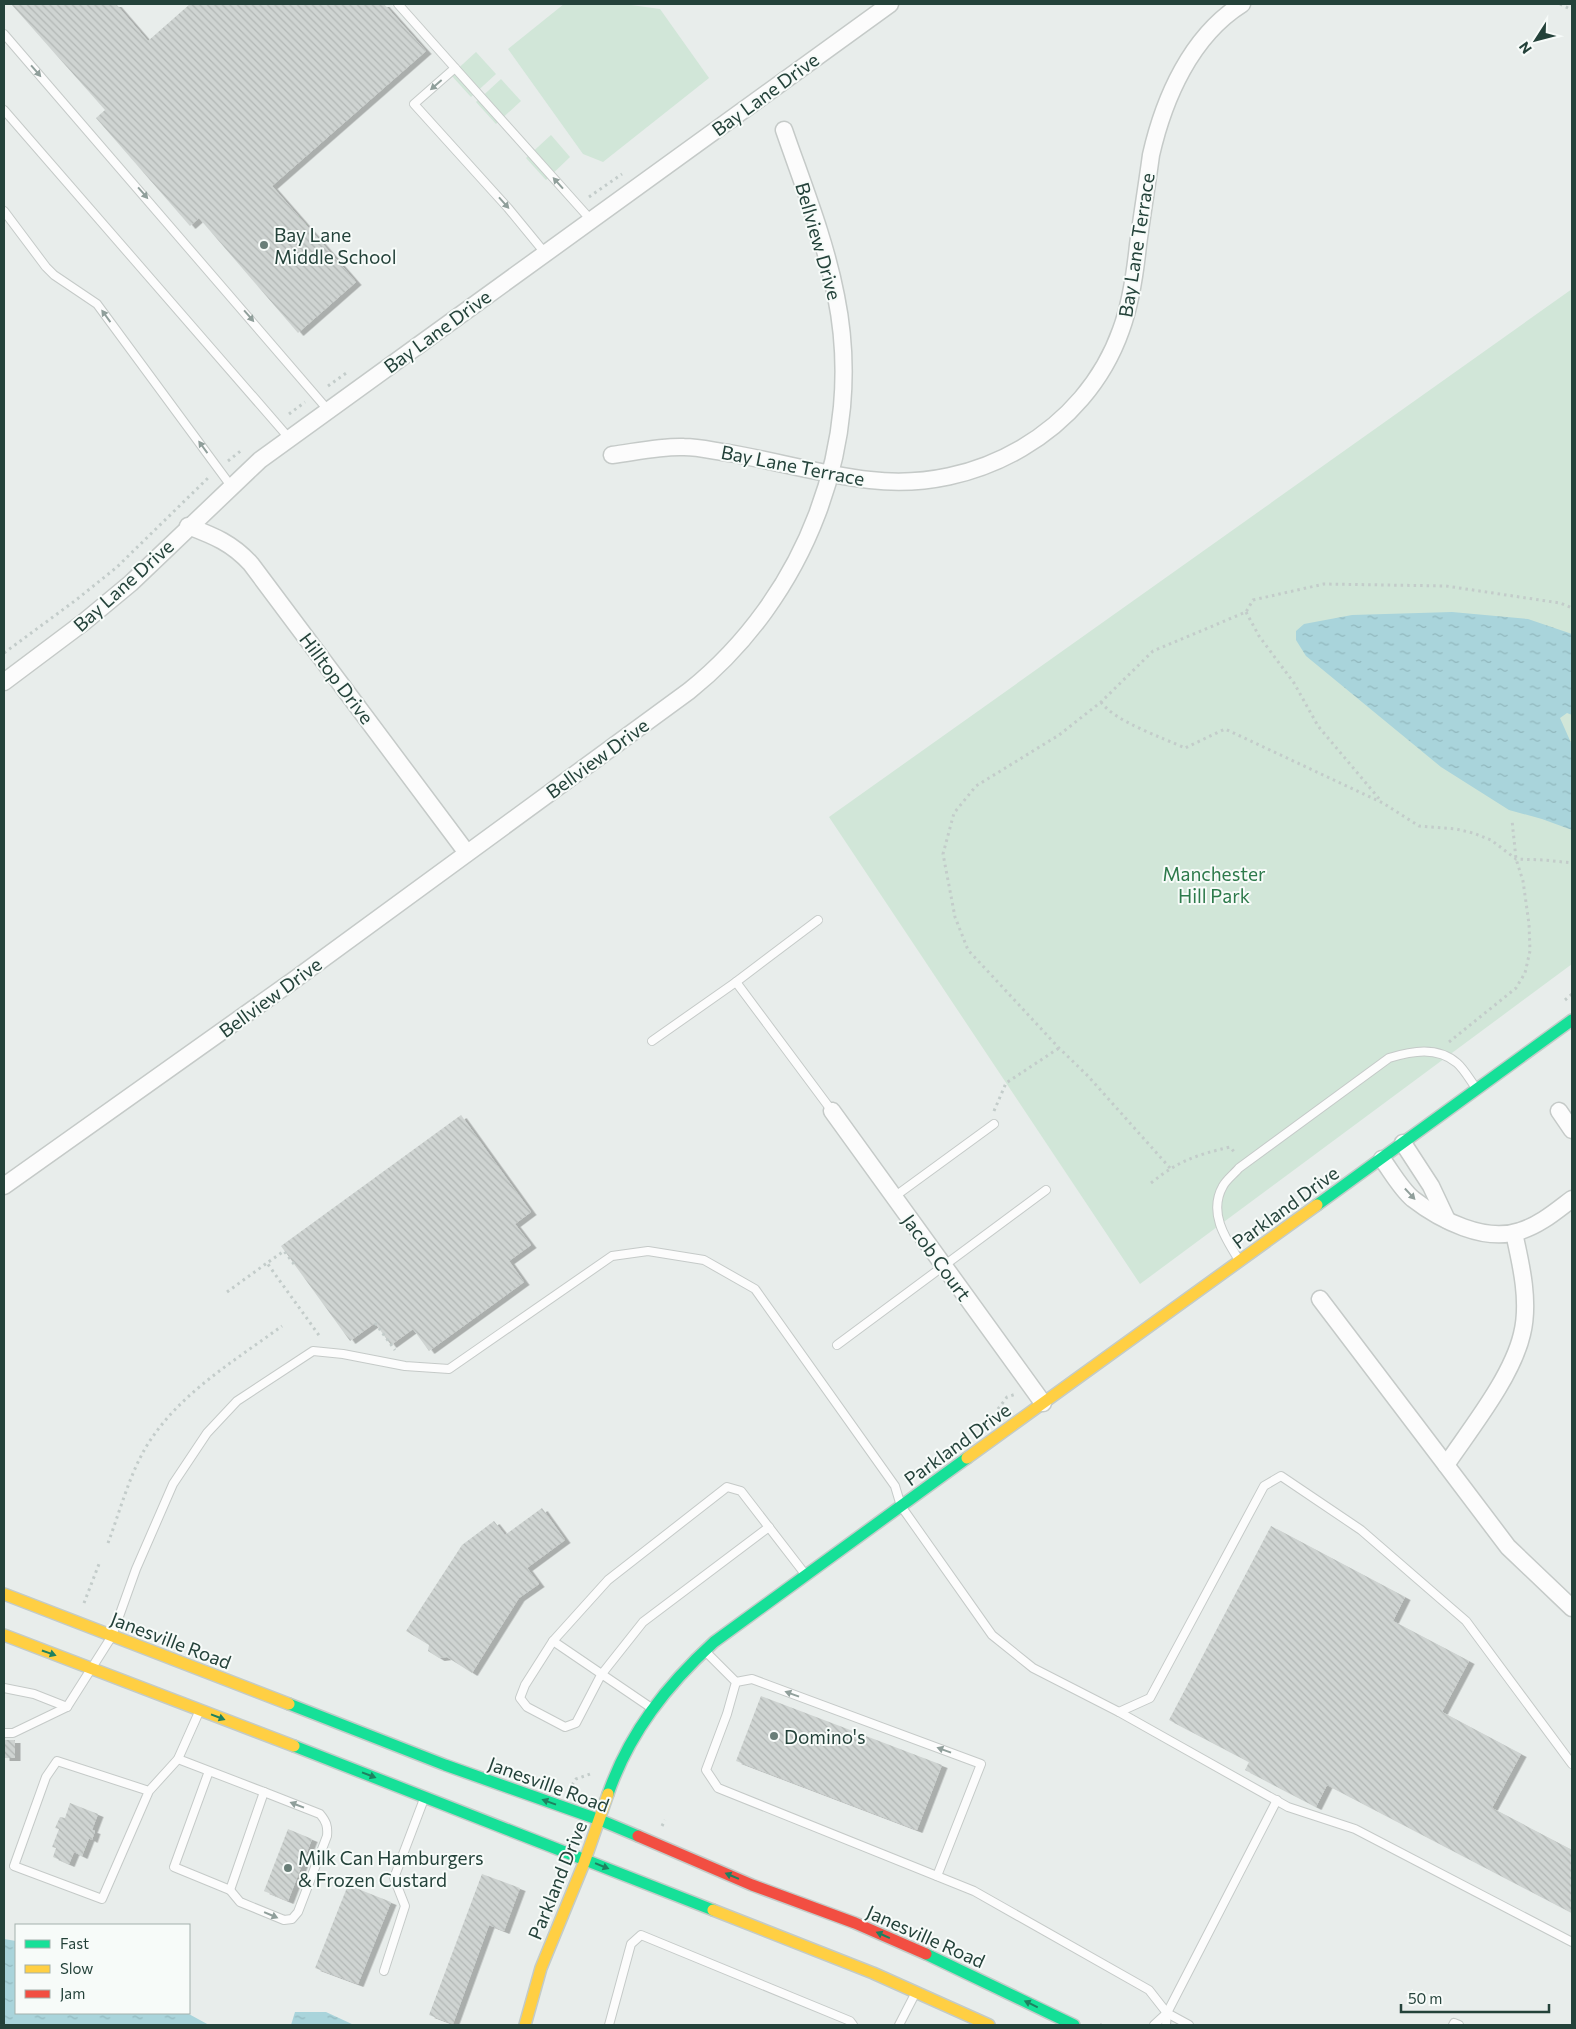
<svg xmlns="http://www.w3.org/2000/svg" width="1576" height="2029" viewBox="0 0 1576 2029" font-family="Commissioner,sans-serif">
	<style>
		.green { fill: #d1e6d8 }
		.water { fill: url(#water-ripples) }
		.building { fill: url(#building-back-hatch); filter: url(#shadow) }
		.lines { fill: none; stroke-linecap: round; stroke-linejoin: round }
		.lane-casing { stroke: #c5cac8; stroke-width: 10 }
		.street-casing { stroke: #c5cac8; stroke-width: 19 }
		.fast-casing { stroke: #c3cbc8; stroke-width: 14 }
		.slow-casing { stroke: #c3cbc8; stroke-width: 14 }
		.jam-casing { stroke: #c3cbc8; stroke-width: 14 }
		.path { stroke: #c3ccca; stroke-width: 3; stroke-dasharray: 2.5 4; stroke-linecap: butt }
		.lane { stroke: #fcfcfc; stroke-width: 8 }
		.street { stroke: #fcfcfc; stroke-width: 16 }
		.fast { stroke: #16e098; stroke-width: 11 }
		.slow { stroke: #ffcf43; stroke-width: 11 }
		.jam { stroke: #f24e42; stroke-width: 11 }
		.oneway { fill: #909f9b }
		.oneway2 { fill: #1e8160 }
		.poi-dot { fill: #697e78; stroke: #f7fbf9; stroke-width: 2 }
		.labels { text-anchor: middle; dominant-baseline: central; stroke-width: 4; stroke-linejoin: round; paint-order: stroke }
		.street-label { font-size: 19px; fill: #24423a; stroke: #f7fbf9 }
		.poi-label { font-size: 19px; fill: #24423a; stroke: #f7fbf9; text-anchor: start }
		.park-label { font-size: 19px; fill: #2d7a4b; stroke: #f7fbf9 }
	</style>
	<defs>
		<pattern id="water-ripples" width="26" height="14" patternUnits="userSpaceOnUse" patternTransform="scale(1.25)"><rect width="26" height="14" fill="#a9d4db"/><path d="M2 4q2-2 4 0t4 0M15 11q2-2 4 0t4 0" fill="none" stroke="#91b7bd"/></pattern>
		<pattern id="building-back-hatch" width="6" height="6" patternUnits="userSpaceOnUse" patternTransform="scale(1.25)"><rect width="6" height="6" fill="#cfd4d2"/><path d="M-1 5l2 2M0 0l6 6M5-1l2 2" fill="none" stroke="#b2b7b5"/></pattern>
		<filter id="shadow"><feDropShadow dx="5.5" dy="3" stdDeviation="0" flood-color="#0004"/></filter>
	</defs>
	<rect width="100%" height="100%" fill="#e8edeb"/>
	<g class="green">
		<path d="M564 4H624L660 9 709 78 603 162 583 154 508 49Z"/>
		<path d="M476 52 496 74 471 97 451 75Z"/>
		<path d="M501 79 521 101 496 124 476 102Z"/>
		<path d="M551 135 570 157 546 180 526 158Z"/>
		<path d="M1572 289V964L1140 1284 829 817Z"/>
	</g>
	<g class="water">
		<path d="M1452 612 1528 619 1572 634V715L1567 713 1560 718 1572 745V830L1542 819 1509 810 1441 767 1306 656 1296 640V631L1304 624 1352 615Z"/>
		<path d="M4 1939 16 1941V2013H187L209 2025H4Z"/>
		<path d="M295 2012H326L354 2025H291Z"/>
	</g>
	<g class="building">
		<path d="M11 4H116L148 41 190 4H384L426 51 272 186 356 282 298 333 199 218 190 226 96 118 105 110Z"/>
		<path d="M461 1115 531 1212 515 1224 531 1245 509 1261 524 1282 429 1351 413 1329 391 1345 375 1323 350 1341 281 1246Z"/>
		<path d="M542 1508 565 1540 527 1568 539 1584 519 1598 472 1673 447 1657 439 1658 428 1651 429 1645 406 1631 462 1545 494 1521 505 1535Z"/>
		<path d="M1271 1526 1405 1597 1393 1621 1469 1661 1442 1712 1521 1754 1492 1808 1572 1850V1913L1327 1785 1316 1807 1245 1770 1249 1762 1169 1720Z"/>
		<path d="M761 1696 942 1765 917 1830 736 1761Z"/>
		<rect x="4" y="1740" width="11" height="18"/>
		<path d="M70 1803 98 1814 92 1830 95 1831 92 1840 89 1838 82 1856 74 1852 69 1864 53 1857 56 1848 52 1847 59 1829 55 1828 60 1817 65 1818Z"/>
		<path d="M288 1829 312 1839 288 1901 264 1891Z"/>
		<path d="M482 1874 520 1888 504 1931 489 1925 453 2024 429 2015Z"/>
		<path d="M348 1885 391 1902 358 1984 315 1968Z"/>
	</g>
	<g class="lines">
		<g class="lane-casing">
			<g id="lane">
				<path d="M398 4 455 68"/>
				<path d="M4 34 328 410"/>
				<path d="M4 110 289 438"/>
				<path d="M4 211 46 267 54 275 97 304 231 486"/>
				<path d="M545 253 508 208 414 104 455 68 591 220"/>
				<path d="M736 982 818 920"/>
				<path d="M652 1041 736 982 832 1111"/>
				<path d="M894 1197 994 1124"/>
				<path d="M1239 1260C1225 1238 1208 1212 1223 1186 1226 1180 1234 1174 1239 1168L1389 1058C1412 1051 1437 1046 1457 1063 1464 1069 1470 1080 1476 1088"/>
				<path d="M837 1345 1046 1190"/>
				<path d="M553 1641 525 1685 520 1698 527 1707 565 1727 576 1723 601 1675 643 1622 769 1527"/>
				<path d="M706 1652 736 1682 727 1714 706 1770 718 1788 974 1891 1149 1990 1167 2013 1189 2025"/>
				<path d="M736 1682 752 1679 981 1764 937 1876"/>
				<path d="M4 1688 34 1694 67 1707 112 1636 136 1569 173 1484 207 1433 237 1401 313 1351 343 1354 405 1366 449 1369 612 1256 648 1251 704 1260 755 1289 895 1486 901 1506 992 1635 1033 1668 1119 1712 1150 1698 1264 1486 1281 1476 1361 1530 1466 1621 1572 1764"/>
				<path d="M650 1707 553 1641 608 1580 727 1487 741 1491 805 1574"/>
				<path d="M1119 1712 1288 1807 1355 1829 1572 1942"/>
				<path d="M4 1733H13L67 1707"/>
				<path d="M178 1759 264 1792 230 1890 174 1867 209 1771"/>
				<path d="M149 1791 57 1761 46 1777 14 1866 102 1899 149 1791 178 1759 199 1712"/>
				<path d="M230 1890 240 1902 284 1920 292 1919 298 1912 327 1836C328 1826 326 1821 320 1814L264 1792"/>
				<path d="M384 1971 405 1906 394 1878 424 1799"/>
				<path d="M609 2025 631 1944 641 1935 850 2021 853 2025"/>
				<path d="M899 2025 915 1994"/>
				<path d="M1154 2025 1167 2013 1277 1800"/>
				<path d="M1166 2025 1167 2013"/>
				<path d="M1453 2025 1454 2023 1459 2025"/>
			</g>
		</g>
		<g class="street-casing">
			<g id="street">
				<path d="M612 455C635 452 661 446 684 447 699 447 714 451 729 453 776 461 823 475 870 480 976 493 1085 432 1121 330 1131 303 1135 274 1138 245 1142 215 1147 185 1151 155 1164 98 1191 36 1242 4"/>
				<path d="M188 526C214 536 232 543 251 564L467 853"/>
				<path d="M4 682 84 622 131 583 260 460 890 4"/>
				<path d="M832 1111 1043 1403"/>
				<path d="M1559 1111 1572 1130"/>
				<path d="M1403 1143 1431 1186 1447 1220"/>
				<path d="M1382 1159C1391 1171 1401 1189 1413 1199 1440 1220 1485 1243 1520 1231 1540 1225 1556 1211 1572 1199"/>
				<path d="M4 1186 294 980 689 691C805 598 866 443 836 296 825 239 803 185 784 130"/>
				<path d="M1320 1299 1446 1465C1471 1428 1512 1377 1522 1334 1530 1302 1521 1264 1514 1233"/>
				<path d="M1446 1465 1508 1547 1572 1608"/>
			</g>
		</g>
		<g class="fast-casing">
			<g id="fast">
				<path d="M1317 1205 1572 1020"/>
				<path d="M289 1704 445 1765 600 1820 638 1836"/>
				<path d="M294 1746 713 1910"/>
				<path d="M608 1794C629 1733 667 1685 714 1642L967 1458"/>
				<path d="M926 1954 1074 2025"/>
			</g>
		</g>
		<g class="slow-casing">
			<g id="slow">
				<path d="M967 1458 1317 1205"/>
				<path d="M4 1594 289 1704"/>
				<path d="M4 1635 294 1746"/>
				<path d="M713 1910 873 1973 989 2025"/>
				<path d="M525 2025 541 1968 584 1863 608 1794"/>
			</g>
		</g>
		<g class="jam-casing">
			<path id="jam" d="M638 1836 752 1885 855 1923 926 1954"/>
		</g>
		<g class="path">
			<path d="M1560 4 1572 10"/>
			<path d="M589 197 622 174"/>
			<path d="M328 386 349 371"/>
			<path d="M289 414 305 402"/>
			<path d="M228 461 243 449"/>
			<path d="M1246 612 1259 636 1294 683 1318 726 1381 801"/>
			<path d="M4 653 76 600 117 567 209 477"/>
			<path d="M1101 702C1114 721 1163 738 1185 748L1225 729 1383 803 1419 826 1456 829 1473 833 1491 840 1516 859 1545 860 1572 863"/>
			<path d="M1565 1000 1572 994"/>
			<path d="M1449 1042 1516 988 1525 973 1530 951 1529 924 1523 881 1516 859 1512 820"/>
			<path d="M994 1111 1006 1083 1059 1048"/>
			<path d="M1170 1168 1088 1076 1059 1048 968 950 955 917 943 854 954 813 976 786 1059 735 1101 702 1153 651 1246 612 1253 600 1324 584 1446 586 1560 603 1572 608"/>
			<path d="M1151 1183C1178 1161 1196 1155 1230 1147L1236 1154"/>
			<path d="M294 1264 284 1251 267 1263 321 1338"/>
			<path d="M227 1292 267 1263"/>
			<path d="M375 1323 395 1350"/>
			<path d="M998 1409 1007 1397 1016 1394"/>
			<path d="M108 1543C120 1511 129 1476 146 1447 178 1394 233 1362 282 1326"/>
			<path d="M84 1603 99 1564"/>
			<path d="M572 1785 576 1779 593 1773"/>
			<path d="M662 1826 665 1820"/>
			<path d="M1101 2025 1102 2024"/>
		</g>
		<use href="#lane" class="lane"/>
		<use href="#street" class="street"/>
		<use href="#fast" class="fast"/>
		<use href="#slow" class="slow"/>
		<use href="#jam" class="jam"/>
	</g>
	<defs><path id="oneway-solid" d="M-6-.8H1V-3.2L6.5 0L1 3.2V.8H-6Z" transform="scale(1.25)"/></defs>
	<g class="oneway">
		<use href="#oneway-solid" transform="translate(36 71) rotate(49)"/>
		<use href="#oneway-solid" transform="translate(436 85) rotate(139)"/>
		<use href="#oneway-solid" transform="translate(558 183) rotate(-132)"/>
		<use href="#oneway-solid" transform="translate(143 193) rotate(49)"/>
		<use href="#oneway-solid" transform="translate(504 203) rotate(48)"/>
		<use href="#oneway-solid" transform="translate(106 316) rotate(-126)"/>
		<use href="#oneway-solid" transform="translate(249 316) rotate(49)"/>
		<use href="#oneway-solid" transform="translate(203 447) rotate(-126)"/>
		<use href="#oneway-solid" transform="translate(1410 1194) rotate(47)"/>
		<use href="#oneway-solid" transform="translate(792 1694) rotate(-160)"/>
		<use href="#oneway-solid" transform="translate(944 1750) rotate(-160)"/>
		<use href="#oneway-solid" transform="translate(297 1805) rotate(-159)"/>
		<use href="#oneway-solid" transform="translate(271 1915) rotate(23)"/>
	</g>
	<g class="oneway2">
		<use href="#oneway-solid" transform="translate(49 1653) rotate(19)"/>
		<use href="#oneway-solid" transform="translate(218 1717) rotate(21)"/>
		<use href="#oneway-solid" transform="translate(369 1775) rotate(21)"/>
		<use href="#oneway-solid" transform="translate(549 1802) rotate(-160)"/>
		<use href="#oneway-solid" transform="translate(602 1866) rotate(22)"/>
		<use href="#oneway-solid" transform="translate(732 1876) rotate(-157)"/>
		<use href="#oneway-solid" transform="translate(883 1935) rotate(-156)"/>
		<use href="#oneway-solid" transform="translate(1031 2004) rotate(-154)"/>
	</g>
	<g class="poi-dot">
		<circle cx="264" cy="245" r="5"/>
		<circle cx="774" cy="1736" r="5"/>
		<circle cx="288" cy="1868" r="5"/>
	</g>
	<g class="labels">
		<g class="street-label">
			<text transform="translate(765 94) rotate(-36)">Bay Lane Drive</text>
			<text transform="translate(819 241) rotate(74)">Bellview Drive</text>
			<text transform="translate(1136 245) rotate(-81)">Bay Lane Terrace</text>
			<text transform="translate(437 331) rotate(-36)">Bay Lane Drive</text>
			<text transform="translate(793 465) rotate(11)">Bay Lane Terrace</text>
			<text transform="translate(123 585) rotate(-42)">Bay Lane Drive</text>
			<text transform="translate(337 678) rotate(53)">Hilltop Drive</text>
			<text transform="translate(597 758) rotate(-36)">Bellview Drive</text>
			<text transform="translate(270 997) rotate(-36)">Bellview Drive</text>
			<text transform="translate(1285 1207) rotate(-36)">Parkland Drive</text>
			<text transform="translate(937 1257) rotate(54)">Jacob Court</text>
			<text transform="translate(957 1444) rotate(-36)">Parkland Drive</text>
			<text transform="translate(171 1640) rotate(21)">Janesville Road</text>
			<text transform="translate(549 1784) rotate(20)">Janesville Road</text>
			<text transform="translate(557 1880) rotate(-68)">Parkland Drive</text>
			<text transform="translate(926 1936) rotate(24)">Janesville Road</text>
		</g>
		<g class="poi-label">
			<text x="274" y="234">Bay Lane<tspan x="274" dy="22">Middle School</tspan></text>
			<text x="784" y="1736">Domino's</text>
			<text x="298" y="1857">Milk Can Hamburgers<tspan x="298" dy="22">&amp; Frozen Custard</tspan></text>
		</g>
		<g class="park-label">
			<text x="1214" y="873">Manchester<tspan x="1214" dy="22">Hill Park</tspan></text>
		</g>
	</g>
	<rect width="1576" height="2029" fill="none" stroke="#24423a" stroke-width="10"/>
	<rect x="15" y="1924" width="175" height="90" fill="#f7fbf9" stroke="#a3b1ad"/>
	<rect x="25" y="1940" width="25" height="8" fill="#16e098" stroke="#a3b1ad"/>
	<text x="60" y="1949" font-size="15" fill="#24423a">Fast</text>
	<rect x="25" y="1965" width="25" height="8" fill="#ffcf43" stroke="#a3b1ad"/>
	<text x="60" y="1974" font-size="15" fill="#24423a">Slow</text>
	<rect x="25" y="1990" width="25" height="8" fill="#f24e42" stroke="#a3b1ad"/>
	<text x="60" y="1999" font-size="15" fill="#24423a">Jam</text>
	<g transform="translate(1536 40) rotate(234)" stroke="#f7fbf9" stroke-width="4" paint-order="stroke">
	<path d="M0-4L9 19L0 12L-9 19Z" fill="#24423a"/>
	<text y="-8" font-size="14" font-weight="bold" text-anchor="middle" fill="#24423a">N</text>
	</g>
	<path d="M1401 2004v8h148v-8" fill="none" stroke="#24423a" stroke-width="2.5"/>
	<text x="1408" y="2004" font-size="15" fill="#24423a" stroke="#f7fbf9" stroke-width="4" paint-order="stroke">50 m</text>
</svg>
